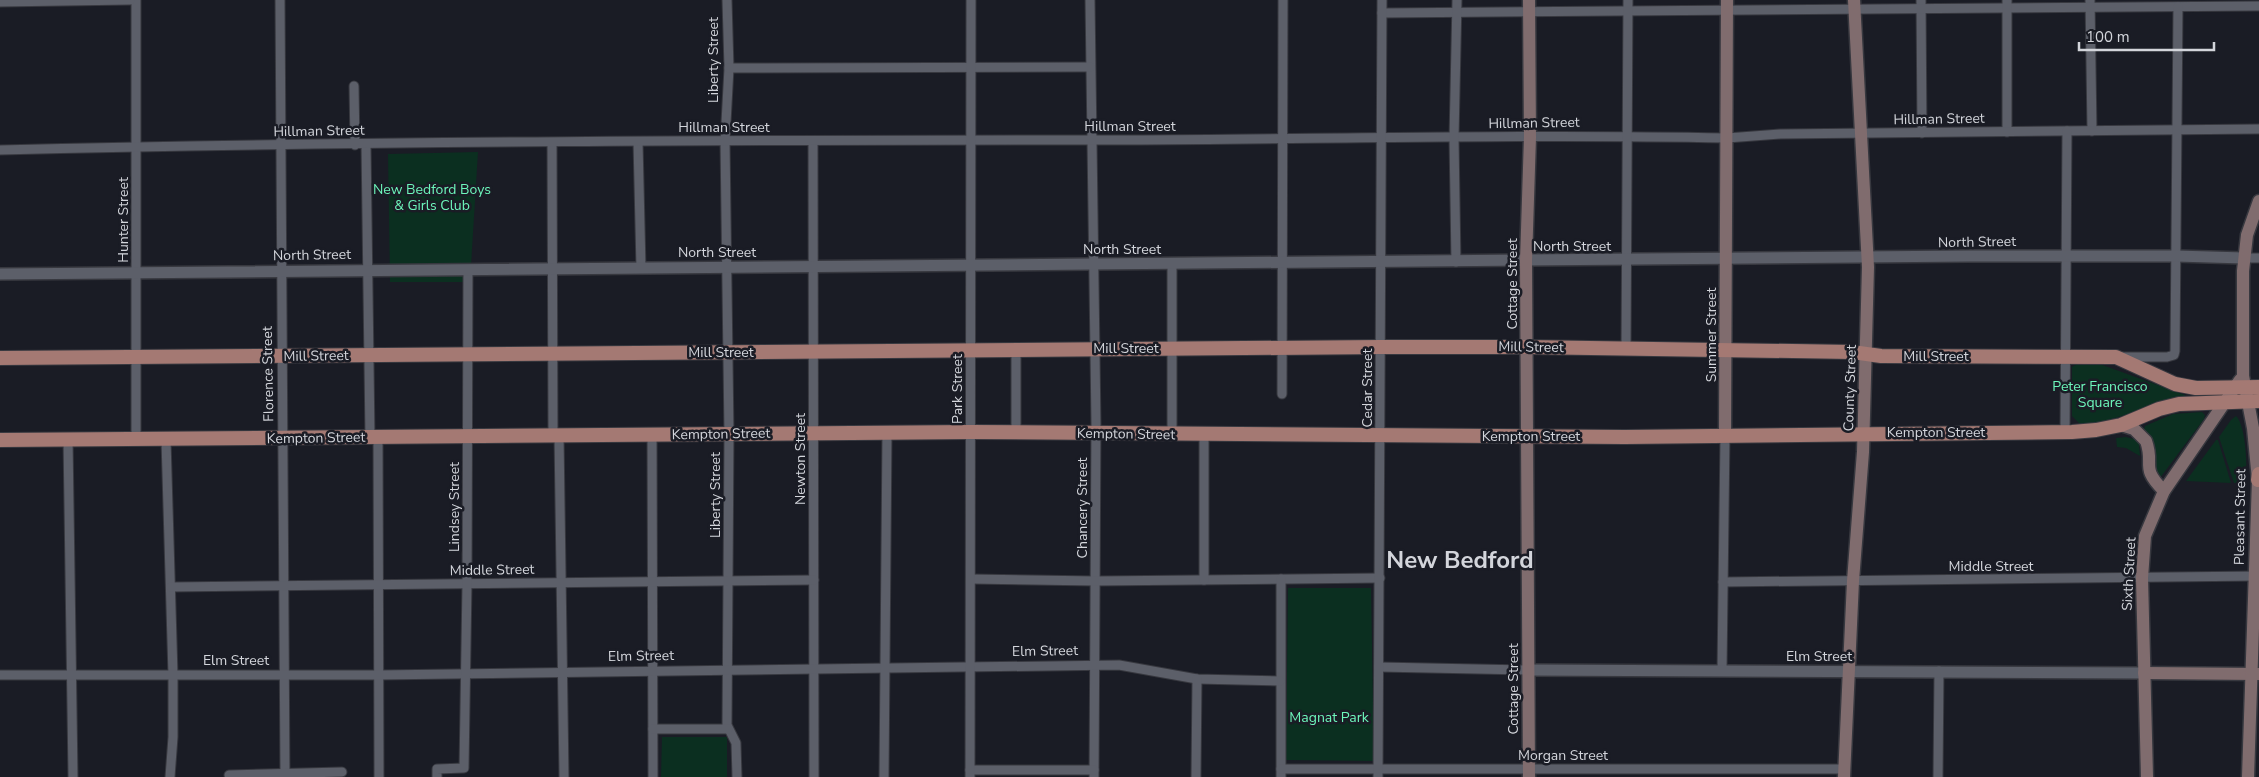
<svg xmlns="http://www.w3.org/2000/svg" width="2259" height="777" viewBox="0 0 2259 777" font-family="'Nunito Sans',sans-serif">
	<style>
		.green { fill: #0b2f20 }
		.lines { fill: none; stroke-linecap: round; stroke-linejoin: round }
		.minor-casing { stroke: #37383f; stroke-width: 11 }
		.tertiary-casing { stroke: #37383f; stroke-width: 14 }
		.secondary-casing { stroke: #37383f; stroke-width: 15 }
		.primary-casing { stroke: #37383f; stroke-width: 16 }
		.minor { stroke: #5c5f69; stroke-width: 9 }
		.tertiary { stroke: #5c5f69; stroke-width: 11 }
		.secondary { stroke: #806c6e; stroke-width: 12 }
		.primary { stroke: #a47973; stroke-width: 14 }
		.labels { text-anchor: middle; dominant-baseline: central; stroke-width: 5; stroke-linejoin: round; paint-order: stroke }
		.street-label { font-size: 14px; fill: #d3d5db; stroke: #1a1c25 }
		.park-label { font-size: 14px; fill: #6df6bb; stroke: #1a1c25 }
		.town-label { font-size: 24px; font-weight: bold; fill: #d3d5db; stroke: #1a1c25 }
	</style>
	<rect width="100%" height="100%" fill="#1a1c25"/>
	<g class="green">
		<path d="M478 152 470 282H390L388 154Z"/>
		<path d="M2097 363 2185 395 2186 397 2098 423 2080 424 2072 416V367L2077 364Z"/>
		<path d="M2202 412 2205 415 2204 419 2160 478 2156 476 2151 439 2144 429 2145 426 2173 414Z"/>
		<path d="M2236 416C2246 425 2248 471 2245 483H2234L2219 437 2231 420Z"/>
		<path d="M2126 437 2134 439 2139 444 2140 456 2126 448 2117 447 2116 438Z"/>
		<path d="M2216 440H2218L2231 483 2186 481Z"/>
		<path d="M1288 588H1371L1374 761 1286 760Z"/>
		<path d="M662 737H727V777H661Z"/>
	</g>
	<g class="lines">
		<g class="minor-casing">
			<g id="minor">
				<path d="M136 0V440"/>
				<path d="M280 0 285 777"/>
				<path d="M727 0 729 68 725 141 729 434 727 725 736 743 737 777"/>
				<path d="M1090 0 1096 424 1094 777"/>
				<path d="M1921 0 1922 133"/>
				<path d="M2090 0 2092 131"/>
				<path d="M0 2 130 0"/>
				<path d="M1382 13 2259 6"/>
				<path d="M729 68 1090 67"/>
				<path d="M354 86 355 145"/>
				<path d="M2007 132V0"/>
				<path d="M813 141 814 777"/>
				<path d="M638 142 641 268"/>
				<path d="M552 143 553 436"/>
				<path d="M366 144 370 438"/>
				<path d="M0 150C376 141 752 140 1128 140 1328 139 1527 134 1727 138L1780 134 2259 129"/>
				<path d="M2244 258H2259"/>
				<path d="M1456 262 1454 138 1457 0"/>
				<path d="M1016 349V432"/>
				<path d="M1626 349 1628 0"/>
				<path d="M2120 357H2167L2174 355 2175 351 2178 7"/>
				<path d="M1282 394 1283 0"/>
				<path d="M2065 432 2067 131"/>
				<path d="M652 435 653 777"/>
				<path d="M1172 435V264"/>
				<path d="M559 436 564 777"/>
				<path d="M378 438 379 777"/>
				<path d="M68 439 73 777"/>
				<path d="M166 440 173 675V737L170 777"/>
				<path d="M971 579 1096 581 1380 578"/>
				<path d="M1281 579V777"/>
				<path d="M1204 580V435"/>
				<path d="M1723 582 2259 576"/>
				<path d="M171 587 814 580"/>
				<path d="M1379 667 1528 670"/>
				<path d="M1722 670 1725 436"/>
				<path d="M0 675H379L1119 665 1197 679 1280 681"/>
				<path d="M653 729H728"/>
				<path d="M1281 769H1844"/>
				<path d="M970 770H1094"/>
				<path d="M229 775 342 772"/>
				<path d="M437 777V769L464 768 467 584 468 270"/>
				<path d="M884 777 887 433"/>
				<path d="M970 777 971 0"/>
				<path d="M1196 777 1197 679"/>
				<path d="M1378 777 1382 0"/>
				<path d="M1938 777 1939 671"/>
			</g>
		</g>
		<g class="tertiary-casing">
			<g id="tertiary">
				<path d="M0 274 1969 256H2176L2244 258"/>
				<path d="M1528 670 2144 673"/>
			</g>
		</g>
		<g class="secondary-casing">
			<g id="secondary">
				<path d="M2121 425 2134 429 2146 441C2155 466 2139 466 2164 491"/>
				<path d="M1725 436 1727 0"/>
				<path d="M2144 673 2259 674"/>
				<path d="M1529 777 1526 261 1530 137 1529 0"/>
				<path d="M1844 777 1853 581 1863 452 1868 267 1854 0"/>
				<path d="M2147 777 2142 578 2145 536 2164 491 2240 380"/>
				<path d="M2248 777 2258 480 2253 428 2243 376V271L2247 235 2259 201"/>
			</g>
		</g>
		<g class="primary-casing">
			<g id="primary">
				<path d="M0 358 1381 347H1527L1852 352 1881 356 2116 357 2175 384 2196 388 2259 387"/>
				<path d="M0 440 971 432 1625 437 2072 432 2096 430 2121 425 2159 409 2179 404 2259 401"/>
				<path d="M2258 480 2259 474"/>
			</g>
		</g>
		<use href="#minor" class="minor"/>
		<use href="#tertiary" class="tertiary"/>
		<use href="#secondary" class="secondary"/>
		<use href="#primary" class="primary"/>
	</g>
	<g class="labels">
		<g class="street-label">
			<text transform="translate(713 60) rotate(-90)">Liberty Street</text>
			<text transform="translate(1939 119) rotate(-1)">Hillman Street</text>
			<text transform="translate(1534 123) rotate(-1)">Hillman Street</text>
			<text x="1130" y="126">Hillman Street</text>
			<text x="724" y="127">Hillman Street</text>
			<text transform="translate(319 131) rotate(-1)">Hillman Street</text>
			<text transform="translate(123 220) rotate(-90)">Hunter Street</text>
			<text transform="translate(1977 242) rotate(-1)">North Street</text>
			<text x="1572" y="246">North Street</text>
			<text x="1122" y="249">North Street</text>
			<text x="717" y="252">North Street</text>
			<text transform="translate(312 255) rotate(-1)">North Street</text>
			<text transform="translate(1512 284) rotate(-90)">Cottage Street</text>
			<text transform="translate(1711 335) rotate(-90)">Summer Street</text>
			<text transform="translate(1531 347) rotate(1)">Mill Street</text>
			<text x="1126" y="348">Mill Street</text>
			<text x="721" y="352">Mill Street</text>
			<text transform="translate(316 356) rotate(-1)">Mill Street</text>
			<text x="1936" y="356">Mill Street</text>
			<text transform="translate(268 374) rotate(-91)">Florence Street</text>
			<text transform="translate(1367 388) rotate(-90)">Cedar Street</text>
			<text transform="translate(1850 388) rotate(-88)">County Street</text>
			<text transform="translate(957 389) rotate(-90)">Park Street</text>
			<text x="1936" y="432">Kempton Street</text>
			<text transform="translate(721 434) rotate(-1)">Kempton Street</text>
			<text transform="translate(1126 434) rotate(1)">Kempton Street</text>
			<text x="1531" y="436">Kempton Street</text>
			<text transform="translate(316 438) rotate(-1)">Kempton Street</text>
			<text transform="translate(800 459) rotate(-90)">Newton Street</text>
			<text transform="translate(715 495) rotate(-90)">Liberty Street</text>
			<text transform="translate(454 507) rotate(-90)">Lindsey Street</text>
			<text transform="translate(1082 508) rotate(-90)">Chancery Street</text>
			<text transform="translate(2240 517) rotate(-89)">Pleasant Street</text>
			<text x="1991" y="566">Middle Street</text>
			<text transform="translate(492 570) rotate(-1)">Middle Street</text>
			<text transform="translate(2129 574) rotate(-87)">Sixth Street</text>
			<text transform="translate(1045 651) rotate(-1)">Elm Street</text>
			<text transform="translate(641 656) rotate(-1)">Elm Street</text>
			<text x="1819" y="656">Elm Street</text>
			<text x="236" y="660">Elm Street</text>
			<text transform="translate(1513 689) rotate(-90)">Cottage Street</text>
			<text x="1563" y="755">Morgan Street</text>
		</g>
		<g class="park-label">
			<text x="432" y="189">New Bedford Boys<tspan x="432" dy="16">&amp; Girls Club</tspan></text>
			<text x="2100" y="386">Peter Francisco<tspan x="2100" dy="16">Square</tspan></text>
			<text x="1329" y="717">Magnat Park</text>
		</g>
		<g class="town-label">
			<text x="1460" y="560">New Bedford</text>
		</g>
	</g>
	<path d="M2079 42v8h135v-8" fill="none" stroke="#d3d5db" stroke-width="2.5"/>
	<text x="2086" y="42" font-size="15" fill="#d3d5db" stroke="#1a1c25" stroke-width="4" paint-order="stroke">100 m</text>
</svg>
